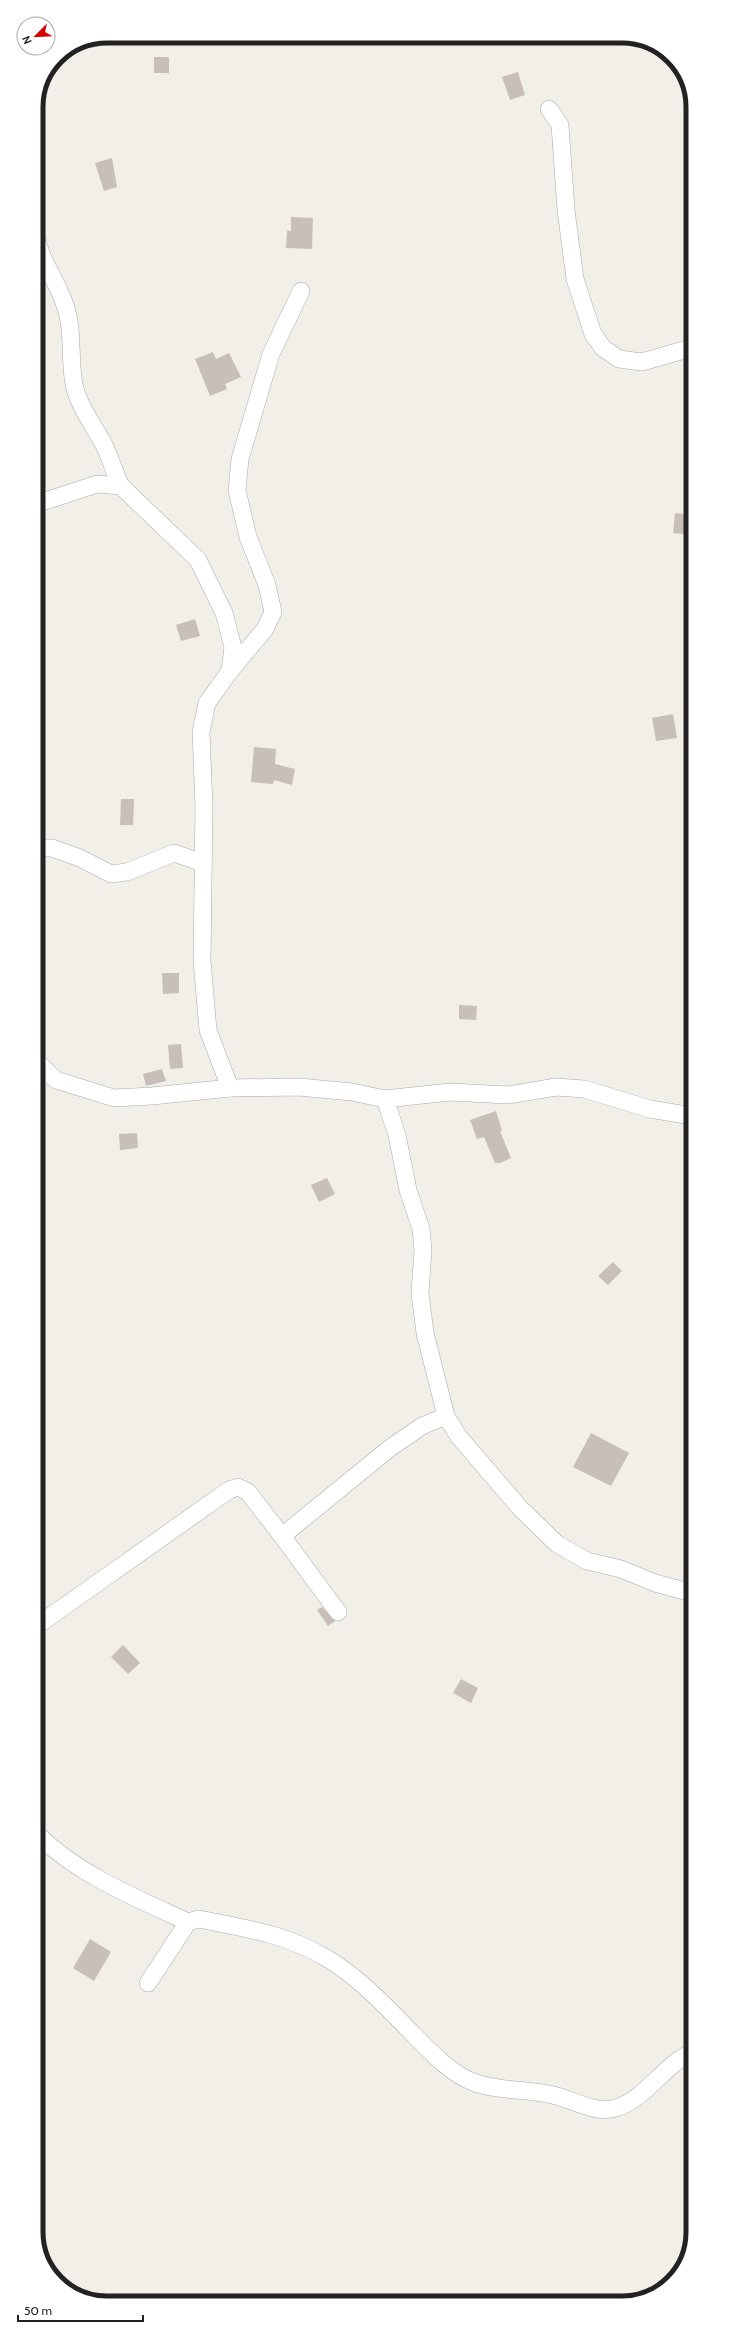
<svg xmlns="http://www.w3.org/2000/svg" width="729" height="2339" viewBox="0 0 729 2339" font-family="Cabin,sans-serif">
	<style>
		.building { fill: #c7bfb8 }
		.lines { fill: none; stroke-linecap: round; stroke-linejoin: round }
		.minor-casing { stroke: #a9a9a9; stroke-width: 18 }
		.minor { stroke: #fff; stroke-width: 17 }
		.rim { fill: none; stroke: #222; stroke-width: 5 }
	</style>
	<rect width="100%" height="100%" fill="#f2efe9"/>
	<g class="building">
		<rect x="154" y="57" width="15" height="16"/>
		<path d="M518 72 525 95 510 100 502 77Z"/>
		<path d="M112 158 117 187 104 191 95 163Z"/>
		<path d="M291 217 313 218 312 249 286 248 287 231H291Z"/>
		<path d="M213 352 216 359 229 353 241 377 225 384 227 389 210 396 195 359Z"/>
		<path d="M675 513 691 515V535L673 533Z"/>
		<path d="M195 619 200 636 181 641 176 625Z"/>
		<path d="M673 714 677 738 656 741 652 718Z"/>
		<path d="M254 747 276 749 275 764 295 769 292 785 274 780 273 784 251 782Z"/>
		<path d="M121 799H134L133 825H120Z"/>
		<path d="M162 973H179V993L163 994Z"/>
		<path d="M459 1005 477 1006 476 1020 459 1019Z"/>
		<path d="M181 1044 183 1068 170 1069 168 1045Z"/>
		<path d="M162 1069 166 1081 146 1086 143 1074Z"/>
		<path d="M496 1111 502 1131H500L511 1158 500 1163H495L484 1137 477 1139 470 1120Z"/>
		<path d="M137 1133 138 1148 120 1150 119 1134Z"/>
		<path d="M327 1178 335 1194 319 1202 311 1185Z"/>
		<path d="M613 1262 622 1271 608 1285 598 1276Z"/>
		<path d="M591 1433 629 1453 611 1486 573 1467Z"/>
		<path d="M322 1607 335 1621 328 1626 317 1610Z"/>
		<path d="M123 1645 140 1663 128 1674 111 1657Z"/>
		<path d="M461 1679 478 1688 471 1703 453 1693Z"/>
		<path d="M90 1939 111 1952 94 1981 73 1968Z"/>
	</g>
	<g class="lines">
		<g class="minor-casing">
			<g id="minor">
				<path d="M549 109 560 125 566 210 575 279 593 334 603 348 619 359 642 362 691 348"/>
				<path d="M36 235C40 261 57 280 65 305 74 331 69 358 74 384 78 406 95 427 105 447 111 460 115 474 121 486L198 560 224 613 233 647 230 671 207 703 201 732 204 806 202 961 208 1030 230 1088"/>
				<path d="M36 504 97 484 121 486"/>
				<path d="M230 671 265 629 273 612 267 585 248 537 237 490 240 459 271 354 301 291"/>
				<path d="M37 848H52L80 858 111 874 127 872 174 853 203 863"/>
				<path d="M37 1062 56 1080 114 1098 152 1096 230 1088 299 1087 352 1092 385 1099 450 1092 508 1095 556 1087 584 1089 650 1109 692 1116"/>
				<path d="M385 1099 397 1135 408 1190 421 1229 423 1250 420 1293 425 1333 446 1416 459 1437 520 1508 557 1544 587 1561 621 1569 655 1583 692 1593"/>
				<path d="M282 1536 390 1448 422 1426 446 1416"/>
				<path d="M38 1625 229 1490 238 1487 248 1492 282 1536 338 1612"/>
				<path d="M38 1835C79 1875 136 1898 188 1922"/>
				<path d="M148 1983 188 1922 199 1919C247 1929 284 1933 328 1959 361 1979 387 2008 414 2035 431 2052 450 2073 473 2082 496 2091 524 2089 548 2094 568 2097 592 2113 612 2109 645 2102 662 2065 693 2052"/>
			</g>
		</g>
		<use href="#minor" class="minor"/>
	</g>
	<path d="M0 0H729V2339H0ZM107 43H622A64 64 0 0 1 686 107V2232A64 64 0 0 1 622 2296H107A64 64 0 0 1 43 2232V107A64 64 0 0 1 107 43Z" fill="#fff" fill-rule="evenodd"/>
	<path class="rim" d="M107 43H622A64 64 0 0 1 686 107V2232A64 64 0 0 1 622 2296H107A64 64 0 0 1 43 2232V107A64 64 0 0 1 107 43Z"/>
	<g transform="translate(36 36) rotate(246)"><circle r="19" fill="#ffffff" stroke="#a7a7a7"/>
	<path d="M0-3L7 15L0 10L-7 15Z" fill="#d40000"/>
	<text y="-6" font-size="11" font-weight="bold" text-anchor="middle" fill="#222222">N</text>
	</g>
	<path d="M18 2315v6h125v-6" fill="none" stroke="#222222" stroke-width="2"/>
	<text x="24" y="2315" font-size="12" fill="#222222" stroke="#ffffff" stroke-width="3" paint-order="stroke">50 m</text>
</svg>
